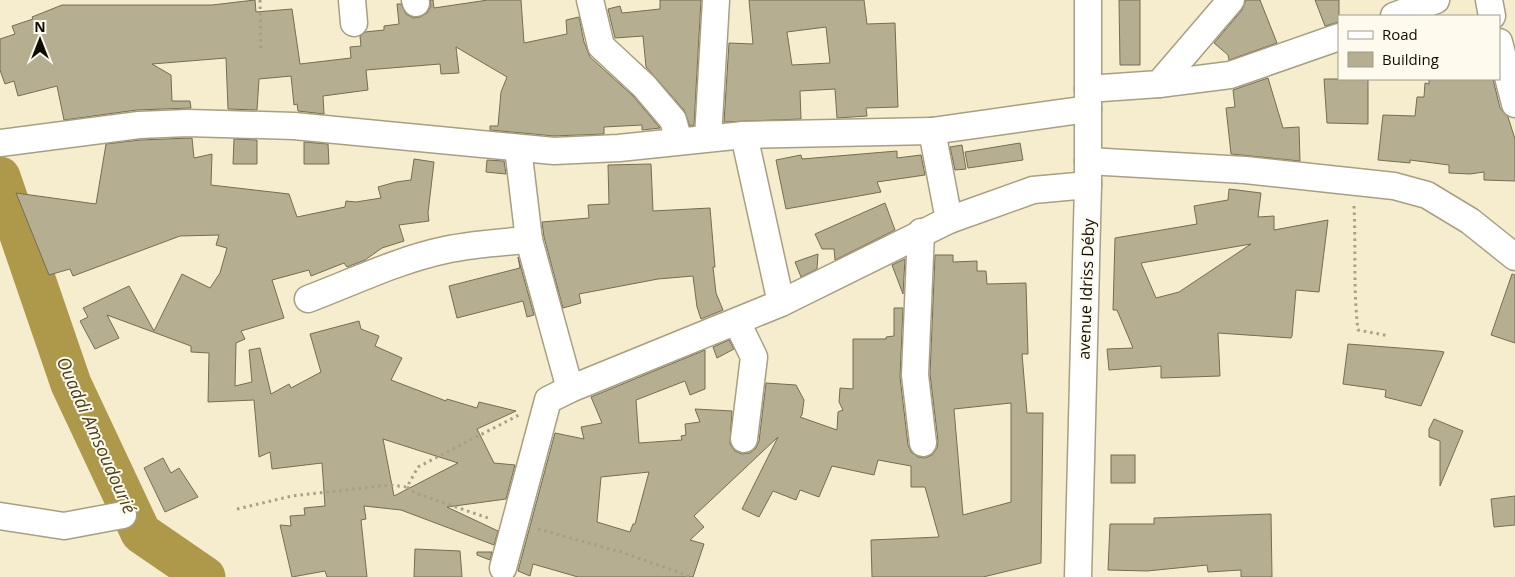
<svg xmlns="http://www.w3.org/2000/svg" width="1515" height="577" viewBox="0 0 1515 577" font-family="'Open Sans',sans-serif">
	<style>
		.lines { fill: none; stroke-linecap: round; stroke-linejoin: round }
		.river { stroke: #ae994b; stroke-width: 41 }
		.building { fill: #b6ae91; stroke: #756d53; fill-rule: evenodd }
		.minor-casing { stroke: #a79f83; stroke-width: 29 }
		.path { stroke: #a69f89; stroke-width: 3; stroke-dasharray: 2.5 4; stroke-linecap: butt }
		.minor { stroke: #fff; stroke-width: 26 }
		.labels { text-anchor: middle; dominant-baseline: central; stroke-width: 4; stroke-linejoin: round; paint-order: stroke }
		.street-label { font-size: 16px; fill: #0f0c04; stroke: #fefaee }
		.water-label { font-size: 18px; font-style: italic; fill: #49401d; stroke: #fefaee }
	</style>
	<rect width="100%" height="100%" fill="#f6edcf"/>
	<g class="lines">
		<path class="river" d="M0 177 71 384 141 533 205 577"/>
	</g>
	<g class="building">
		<path d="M255 0 256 12 292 9 300 64 351 58 350 47 361 46 360 36 365 32 384 30V26L399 24 397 4H401L406 14 413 18 420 17 427 13 431 6 430 0H433L434 8 488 0H521L524 43 567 34 566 20 579 17 584 42 590 57 633 96 660 128 642 130V125L604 127V134L554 136 490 130V126H498L501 92 507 77 456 47 459 73 441 74 440 64 366 70 368 90 323 96 324 114 298 111 297 104 294 105 291 76 259 79 257 110 228 109 226 58 152 64 171 75 172 101H190L191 108 137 110 64 120 57 86 18 96 14 81 5 84 0 70V39L15 34 12 26 33 19 32 17 62 5H212Z"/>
		<path d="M660 0H701L694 125 690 126 684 110 646 67 643 36 615 38 608 9 620 6 622 13 660 9Z"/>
		<path d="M749 0H864L867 24 895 23 898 107 866 108 867 116 837 118 835 89 800 91 801 119 724 122 729 43 753 44ZM826 27 830 63 792 65 787 32Z"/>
		<path d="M1119 0H1140V65H1120Z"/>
		<path d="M1246 0H1260L1277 43 1229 60 1228 55 1214 43 1242 10Z"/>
		<path d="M1315 0H1339V22L1325 26Z"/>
		<path d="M1268 78 1283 128 1299 127 1300 161 1231 154 1226 108 1235 107 1233 90Z"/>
		<path d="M1324 79H1368V124L1327 123Z"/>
		<path d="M1429 79H1493L1500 108 1508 117 1515 139V181L1484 180V172L1470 174 1449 173V165L1410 160V163L1378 160 1383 115 1415 116 1417 97H1424L1425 83 1429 84Z"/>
		<path d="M192 138 194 158 212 154 211 185 289 194 297 217 345 207 346 201 356 202 381 198 378 187 396 182 411 180 414 159 434 162 428 213 429 221 399 225 404 241 382 248 365 260 347 267 344 263 311 276 309 270 272 280 284 318 241 331 245 339 236 343 235 386 252 382 249 350 260 348 271 394 289 384 291 388 321 372 310 334 359 321 361 329 379 336 375 346 402 358 391 380 446 401 447 399 477 408 479 402 516 411 477 429 494 463 515 465 506 499 447 507 498 531 494 545 401 510 364 506 366 519 361 520 367 577H327L325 571 292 577 280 525 291 526 290 516 305 515 304 508 325 506 322 463 272 469 270 452 259 457 254 400 208 402 209 353 191 352V346L107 315 119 338 95 349 80 321 88 317 83 308 129 286 154 331 182 274 210 288 220 273 227 248 216 245 219 235 180 236 73 276 70 269 49 275 16 193 96 204 106 144 140 140ZM383 439 458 463 394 496Z"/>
		<path d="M234 139 257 140V164H233Z"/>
		<path d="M304 142 328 144 329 164H304Z"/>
		<path d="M1020 143 1023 160 968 168 965 152Z"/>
		<path d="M962 145 966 169 955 170 950 147Z"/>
		<path d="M897 151V158L921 155 925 175 877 182 881 192 786 209 776 160 801 155 802 159Z"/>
		<path d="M487 160 504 161 506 174 486 172Z"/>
		<path d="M651 164 653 211 710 208 715 267H713L716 293 723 310 701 319 697 307 693 276 658 279 579 294 581 303 563 308 544 237 542 222 589 218 588 205 609 204 608 165Z"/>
		<path d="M1229 189 1261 193 1258 217 1274 216V230L1328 220 1319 292 1296 290 1292 336 1291 338 1218 333 1220 376 1161 378V366L1109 370 1107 349 1133 348 1117 310H1113L1115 238 1197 224 1194 206 1228 200ZM1251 244 1179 292 1156 298 1141 263Z"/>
		<path d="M885 203 895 230 835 260 834 249H822L815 234Z"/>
		<path d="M818 254 817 269 801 277 795 262Z"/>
		<path d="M935 255H953V262L977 261V271H986L987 284 1026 283 1028 354H1022L1027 413H1043L1041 563 983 577H872L871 540 939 537 925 487H911V466L878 460 874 475 832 466 819 497 800 490 796 500 773 491 759 517 742 509 778 437 694 516 704 527 690 540 704 544 693 577H578L533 564 530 576 518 571 555 433 584 439 581 427 602 423 591 397 705 350V389L690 395 685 381 636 400 639 443 682 440 681 436 686 435 685 424 700 422 695 409 732 411 730 444 735 451 742 454 750 453 756 448 759 441 766 383 796 385 804 400 802 415 800 417 837 430 838 412 843 410 839 402 840 388 853 389V339H886V337L894 336V308H903L900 377 908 445 911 452 918 457 925 458 932 455 937 448 938 441 930 374ZM1011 403V502L963 515 954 409ZM649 472 635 524H633L630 532 597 522 601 477Z"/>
		<path d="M518 257 534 315 527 317 523 301 457 318 449 286 520 268Z"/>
		<path d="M905 259 903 294 892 265Z"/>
		<path d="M1512 274 1515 275V343L1491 335Z"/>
		<path d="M729 340 734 349 717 358 713 347Z"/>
		<path d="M1348 344 1438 351 1444 352 1421 406 1385 397 1386 390 1343 384Z"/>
		<path d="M1434 419 1463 431 1440 486V441L1429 437V429Z"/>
		<rect x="1111" y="455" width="24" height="28"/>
		<path d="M163 458 171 473 179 468 198 497 165 512 144 468Z"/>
		<path d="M1515 496V525L1494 527 1491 499Z"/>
		<path d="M1271 514 1272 577H1241V570L1208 572 1207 565 1147 571 1108 570 1110 524H1154V518Z"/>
		<path d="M415 549 460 551 462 577H414Z"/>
		<path d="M477 552H492L490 560 477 555Z"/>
	</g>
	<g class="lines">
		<g class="minor-casing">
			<g id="minor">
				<path d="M352 0 354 23"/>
				<path d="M415 0 416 3"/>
				<path d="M590 0 601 46 644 86 673 120 679 141"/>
				<path d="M1489 0 1492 16"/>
				<path d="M1394 16 1436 0"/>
				<path d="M1499 42 1515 104"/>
				<path d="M1159 84 1230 75 1339 37"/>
				<path d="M1088 89 1159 84 1231 0"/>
				<path d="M932 131 949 220"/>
				<path d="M744 135 781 303"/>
				<path d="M708 138 716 0"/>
				<path d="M0 143 139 125 188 123 294 126 554 151 619 148 744 135 932 131 1088 109"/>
				<path d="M518 148 529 240 570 389"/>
				<path d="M1088 161 1245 170 1394 186 1427 195 1470 221 1515 257"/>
				<path d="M921 232 915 375 923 443"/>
				<path d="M308 299C353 282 398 260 445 250 473 244 501 242 529 240"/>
				<path d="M737 322 754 357 744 439"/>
				<path d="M0 516 64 526 123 515"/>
				<path d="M503 568 548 400 570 389 781 303 949 220 1033 190 1088 185"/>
				<path d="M1078 577 1088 185V0"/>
			</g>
		</g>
		<g class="path">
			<path d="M260 0 261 52"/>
			<path d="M1354 206C1356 247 1353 288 1358 330L1389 336"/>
			<path d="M407 487 415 493 491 519"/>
			<path d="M237 509 292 496 390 485 407 487 418 467 519 415"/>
			<path d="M538 529 621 552 692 577"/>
		</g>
		<use href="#minor" class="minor"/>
	</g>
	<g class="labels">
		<g class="street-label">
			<text transform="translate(1086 289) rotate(-88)">avenue Idriss Déby</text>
		</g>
		<g class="water-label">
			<text transform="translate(97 435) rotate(66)">Ouaddi Amsoudourié</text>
		</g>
	</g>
	<rect x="1338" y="15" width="162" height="65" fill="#fefaee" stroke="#9e9b90"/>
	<rect x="1348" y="31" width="25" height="8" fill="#ffffff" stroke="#9e9b90"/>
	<text x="1382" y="40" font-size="15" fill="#0f0c04">Road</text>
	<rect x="1348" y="52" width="25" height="15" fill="#b6ae91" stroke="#9e9b90"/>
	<text x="1382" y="65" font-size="15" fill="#0f0c04">Building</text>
	<g transform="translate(40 40)" stroke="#fefaee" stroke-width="4" paint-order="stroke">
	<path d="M0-4L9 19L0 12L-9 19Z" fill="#0f0c04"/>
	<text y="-8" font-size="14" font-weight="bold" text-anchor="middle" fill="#0f0c04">N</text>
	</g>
</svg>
